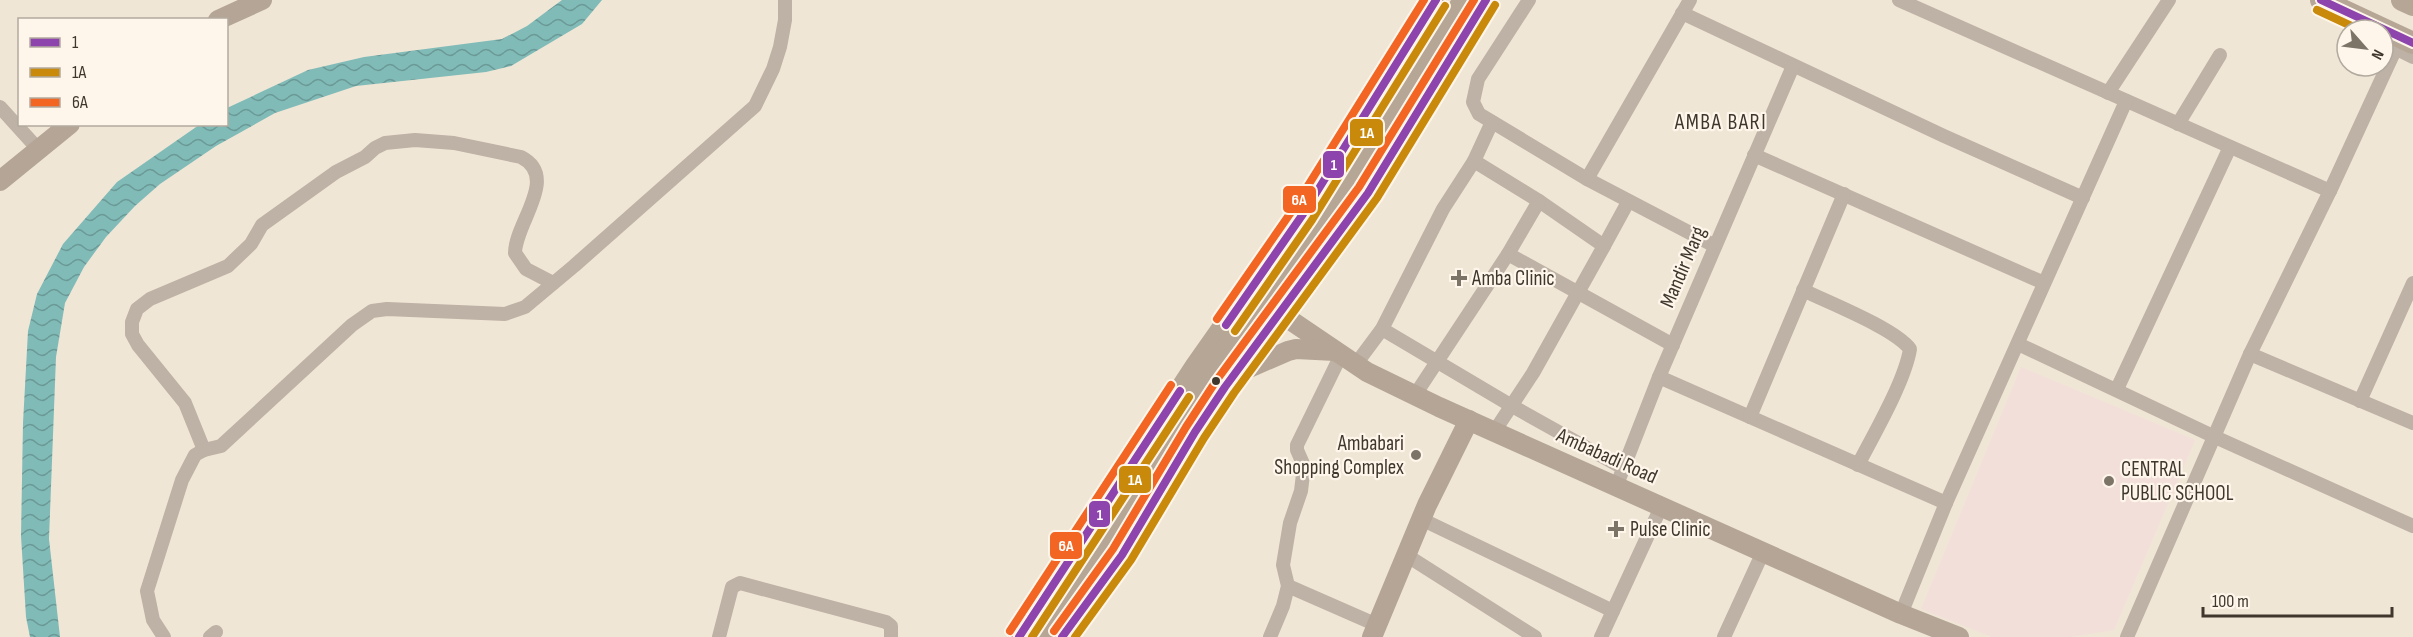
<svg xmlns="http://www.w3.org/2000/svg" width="2413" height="637" viewBox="0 0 2413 637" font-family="'Sofia Sans Condensed',sans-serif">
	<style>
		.education { fill: #f2dfd9 }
		.water { fill: url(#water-waves) }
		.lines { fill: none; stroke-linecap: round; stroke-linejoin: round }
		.street { stroke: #beb1a5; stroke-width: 14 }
		.secondary { stroke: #b4a596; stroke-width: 20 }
		.primary { stroke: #b6a695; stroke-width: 22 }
		.primary-bridge { stroke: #b6a695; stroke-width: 22 }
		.bus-1-casing { stroke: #fff6eb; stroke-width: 12 }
		.bus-2-casing { stroke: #fff6eb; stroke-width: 12 }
		.bus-3-casing { stroke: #fff6eb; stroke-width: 12 }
		.bus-1 { stroke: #8e44ad; stroke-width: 8 }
		.bus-2 { stroke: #c98a0b; stroke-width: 8 }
		.bus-3 { stroke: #f26522; stroke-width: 8 }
		.poi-dot { fill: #7d7468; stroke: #fff6eb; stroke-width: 2 }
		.bus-dot { fill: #3f372c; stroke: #fff6eb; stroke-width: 2 }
		.labels { text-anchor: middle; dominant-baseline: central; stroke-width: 4.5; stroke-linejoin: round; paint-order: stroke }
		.street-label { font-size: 21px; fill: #3f372c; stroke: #fff6eb }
		.poi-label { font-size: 21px; fill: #3f372c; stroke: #fff6eb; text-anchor: start }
		.neighbourhood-label { font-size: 22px; letter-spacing: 1.5px; fill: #3f372c; stroke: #fff6eb }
		.line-badge { stroke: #fff6eb; stroke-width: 2 }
		.badge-label { font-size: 16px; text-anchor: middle; font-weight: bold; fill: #fff }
	</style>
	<defs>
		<pattern id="water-waves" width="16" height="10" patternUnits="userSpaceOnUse" patternTransform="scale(1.5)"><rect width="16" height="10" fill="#80bbb8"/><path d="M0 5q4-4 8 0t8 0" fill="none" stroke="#6a9996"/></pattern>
	</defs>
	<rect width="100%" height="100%" fill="#f0e6d6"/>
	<path class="education" d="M2021 367 2195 440 2114 630 2070 637H1992L1921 609Z"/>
	<path class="water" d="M562 0H602L582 24 511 66 486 72 356 86 275 113 216 146 160 184 135 206 106 237 84 267 65 303 56 357 49 539 60 637H30L26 617 21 536 23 423 28 331 37 294 63 244 117 182 199 125 226 124 227 108 308 70 364 57 502 39 527 26Z"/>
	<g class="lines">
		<g class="street">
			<path d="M1529 0 1478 79 1473 102 1479 114 1587 179 1715 246"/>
			<path d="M1899 0 2330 191"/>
			<path d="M1682 13 1944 136 2083 198"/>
			<path d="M2395 48 2413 57"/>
			<path d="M2108 93 2169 0"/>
			<path d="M0 107 38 149"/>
			<path d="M2178 124 2220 55"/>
			<path d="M1754 155 2044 283"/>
			<path d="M1474 161 1539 201 1604 246 1533 373 1494 432"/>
			<path d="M1587 179 1690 0"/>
			<path d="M1539 201 1508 254 1673 345"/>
			<path d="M1604 246 1628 202"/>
			<path d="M1803 290C1829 303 1894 328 1910 349 1905 381 1874 434 1858 465"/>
			<path d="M1382 329 1512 406 1623 468"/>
			<path d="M2018 344 2215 437 2413 526"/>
			<path d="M2250 354 2413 423"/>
			<path d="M1356 364 1382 329 1443 209 1474 161 1492 122"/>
			<path d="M1659 377 1946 503"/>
			<path d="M2117 389 2230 147"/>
			<path d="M1415 395 1508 254"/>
			<path d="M2360 401 2413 283"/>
			<path d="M1750 417 1844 194"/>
			<path d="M204 450 185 403 138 345 132 334V322L137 309 150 299 228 266 251 244 262 225 336 172 365 157 375 148 385 143 415 140 454 143 521 157C560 177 515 223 515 253L526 269 553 283"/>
			<path d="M1616 487 1659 377 1793 66"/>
			<path d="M1421 519 1613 611"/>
			<path d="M1406 555 1535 637"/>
			<path d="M1288 586 1377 625"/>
			<path d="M1901 614 1946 503 2126 101"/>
			<path d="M164 637 153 620 147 591 182 480 195 455 204 450 221 446 352 325 372 311 387 309 505 314 525 307 574 266 755 106 773 69 780 47 785 20V0"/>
			<path d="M210 637 216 632"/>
			<path d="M719 637 732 587 740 583 886 622 891 626V637"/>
			<path d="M1270 637 1283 606 1288 586 1283 565 1290 523 1301 491 1304 466 1297 450V445L1341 355"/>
			<path d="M1601 637 1661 507"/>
			<path d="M1724 637 1763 552"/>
			<path d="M2127 637 2250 354 2330 191 2401 37"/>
		</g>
		<g class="secondary">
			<path d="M218 20 262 0"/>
			<path d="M0 181 70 124"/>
			<path d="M1268 305 1367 372 1439 407 1901 614 1959 637"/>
			<path d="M1235 374 1288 351 1296 349 1335 351"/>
			<path d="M1372 637 1427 505 1469 420"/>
		</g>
		<g class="primary">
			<path d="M2321 0 2413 43"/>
			<path d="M2402 0 2413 5"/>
			<path d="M1019 637 1196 366 1303 214 1436 0"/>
			<path d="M1062 637 1122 555 1195 432 1225 387 1368 193 1486 0"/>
		</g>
		<path class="primary-bridge" d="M1044 637 1229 345 1301 258 1464 0"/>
		<g class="bus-1-casing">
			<g id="bus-1">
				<path d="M2321 0 2413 43"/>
				<path d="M1226 325 1303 214 1436 0"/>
				<path d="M1019 637 1180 391"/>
				<path d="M1062 637 1122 555 1195 432 1225 387 1368 193 1486 0"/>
			</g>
		</g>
		<g class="bus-2-casing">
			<g id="bus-2">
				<path d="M2317 10 2360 30"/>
				<path d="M1235 331 1312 220 1445 6"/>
				<path d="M1032 637 1189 397"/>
				<path d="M1075 637 1131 560 1204 438 1234 393 1377 198 1495 5"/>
			</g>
		</g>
		<g class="bus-3-casing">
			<g id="bus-3">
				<path d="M1217 319 1294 208 1424 0"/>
				<path d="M1010 631 1171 385"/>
				<path d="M1054 631 1113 549 1186 427 1216 381 1359 187 1474 0"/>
			</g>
		</g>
		<use href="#bus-1" class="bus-1"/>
		<use href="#bus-2" class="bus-2"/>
		<use href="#bus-3" class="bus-3"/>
	</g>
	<g class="poi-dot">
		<path d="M1456 269h6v6h6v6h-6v6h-6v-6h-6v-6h6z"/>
		<circle cx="1416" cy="455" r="6"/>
		<circle cx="2109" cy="481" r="6"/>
		<path d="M1613 520h6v6h6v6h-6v6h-6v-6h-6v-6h6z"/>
	</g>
	<circle class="bus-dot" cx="1216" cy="381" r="5"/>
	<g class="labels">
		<g class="street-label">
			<text transform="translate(1683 267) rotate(-67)">Mandir Marg</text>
			<text transform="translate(1607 456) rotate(24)">Ambabadi Road</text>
		</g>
		<g class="poi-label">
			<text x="1472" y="278">Amba Clinic</text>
			<text x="1404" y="443" text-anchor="end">Ambabari<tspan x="1404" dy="24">Shopping Complex</tspan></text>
			<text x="2121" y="469">CENTRAL<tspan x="2121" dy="24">PUBLIC SCHOOL</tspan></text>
			<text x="1630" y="529">Pulse Clinic</text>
		</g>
		<g class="neighbourhood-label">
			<text x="1721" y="122">AMBA BARI</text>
		</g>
	</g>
	<g class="line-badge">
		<rect x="1349" y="118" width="35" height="29" rx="6" fill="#c98a0b"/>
		<rect x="1322" y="150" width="23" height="29" rx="6" fill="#8e44ad"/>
		<rect x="1282" y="185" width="35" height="29" rx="6" fill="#f26522"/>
		<rect x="1118" y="465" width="34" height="29" rx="6" fill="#c98a0b"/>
		<rect x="1088" y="500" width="23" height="28" rx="6" fill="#8e44ad"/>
		<rect x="1049" y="531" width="34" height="29" rx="6" fill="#f26522"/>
	</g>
	<g class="badge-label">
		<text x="1367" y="138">1A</text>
		<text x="1334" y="170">1</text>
		<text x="1299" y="205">6A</text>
		<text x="1135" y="485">1A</text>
		<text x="1100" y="520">1</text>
		<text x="1066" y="551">6A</text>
	</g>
	<rect x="18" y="18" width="210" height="108" fill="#fff6eb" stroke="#b2aa9f" stroke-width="1.5"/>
	<rect x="30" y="38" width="30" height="9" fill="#8e44ad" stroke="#b2aa9f" stroke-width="1.5"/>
	<text x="72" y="48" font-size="18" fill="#3f372c">1</text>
	<rect x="30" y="68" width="30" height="9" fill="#c98a0b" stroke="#b2aa9f" stroke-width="1.5"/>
	<text x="72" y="78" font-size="18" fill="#3f372c">1A</text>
	<rect x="30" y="98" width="30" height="9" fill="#f26522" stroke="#b2aa9f" stroke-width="1.5"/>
	<text x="72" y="108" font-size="18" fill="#3f372c">6A</text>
	<g transform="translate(2365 48) rotate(118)"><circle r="28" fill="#fff6eb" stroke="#b2aa9f" stroke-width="1.5"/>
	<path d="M0-4.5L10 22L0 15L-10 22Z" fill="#7d7468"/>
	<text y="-9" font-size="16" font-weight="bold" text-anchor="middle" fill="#3f372c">N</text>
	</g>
	<path d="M2203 607v9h189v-9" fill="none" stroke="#3f372c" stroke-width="3"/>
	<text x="2212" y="607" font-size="18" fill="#3f372c" stroke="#fff6eb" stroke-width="4.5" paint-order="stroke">100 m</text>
</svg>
